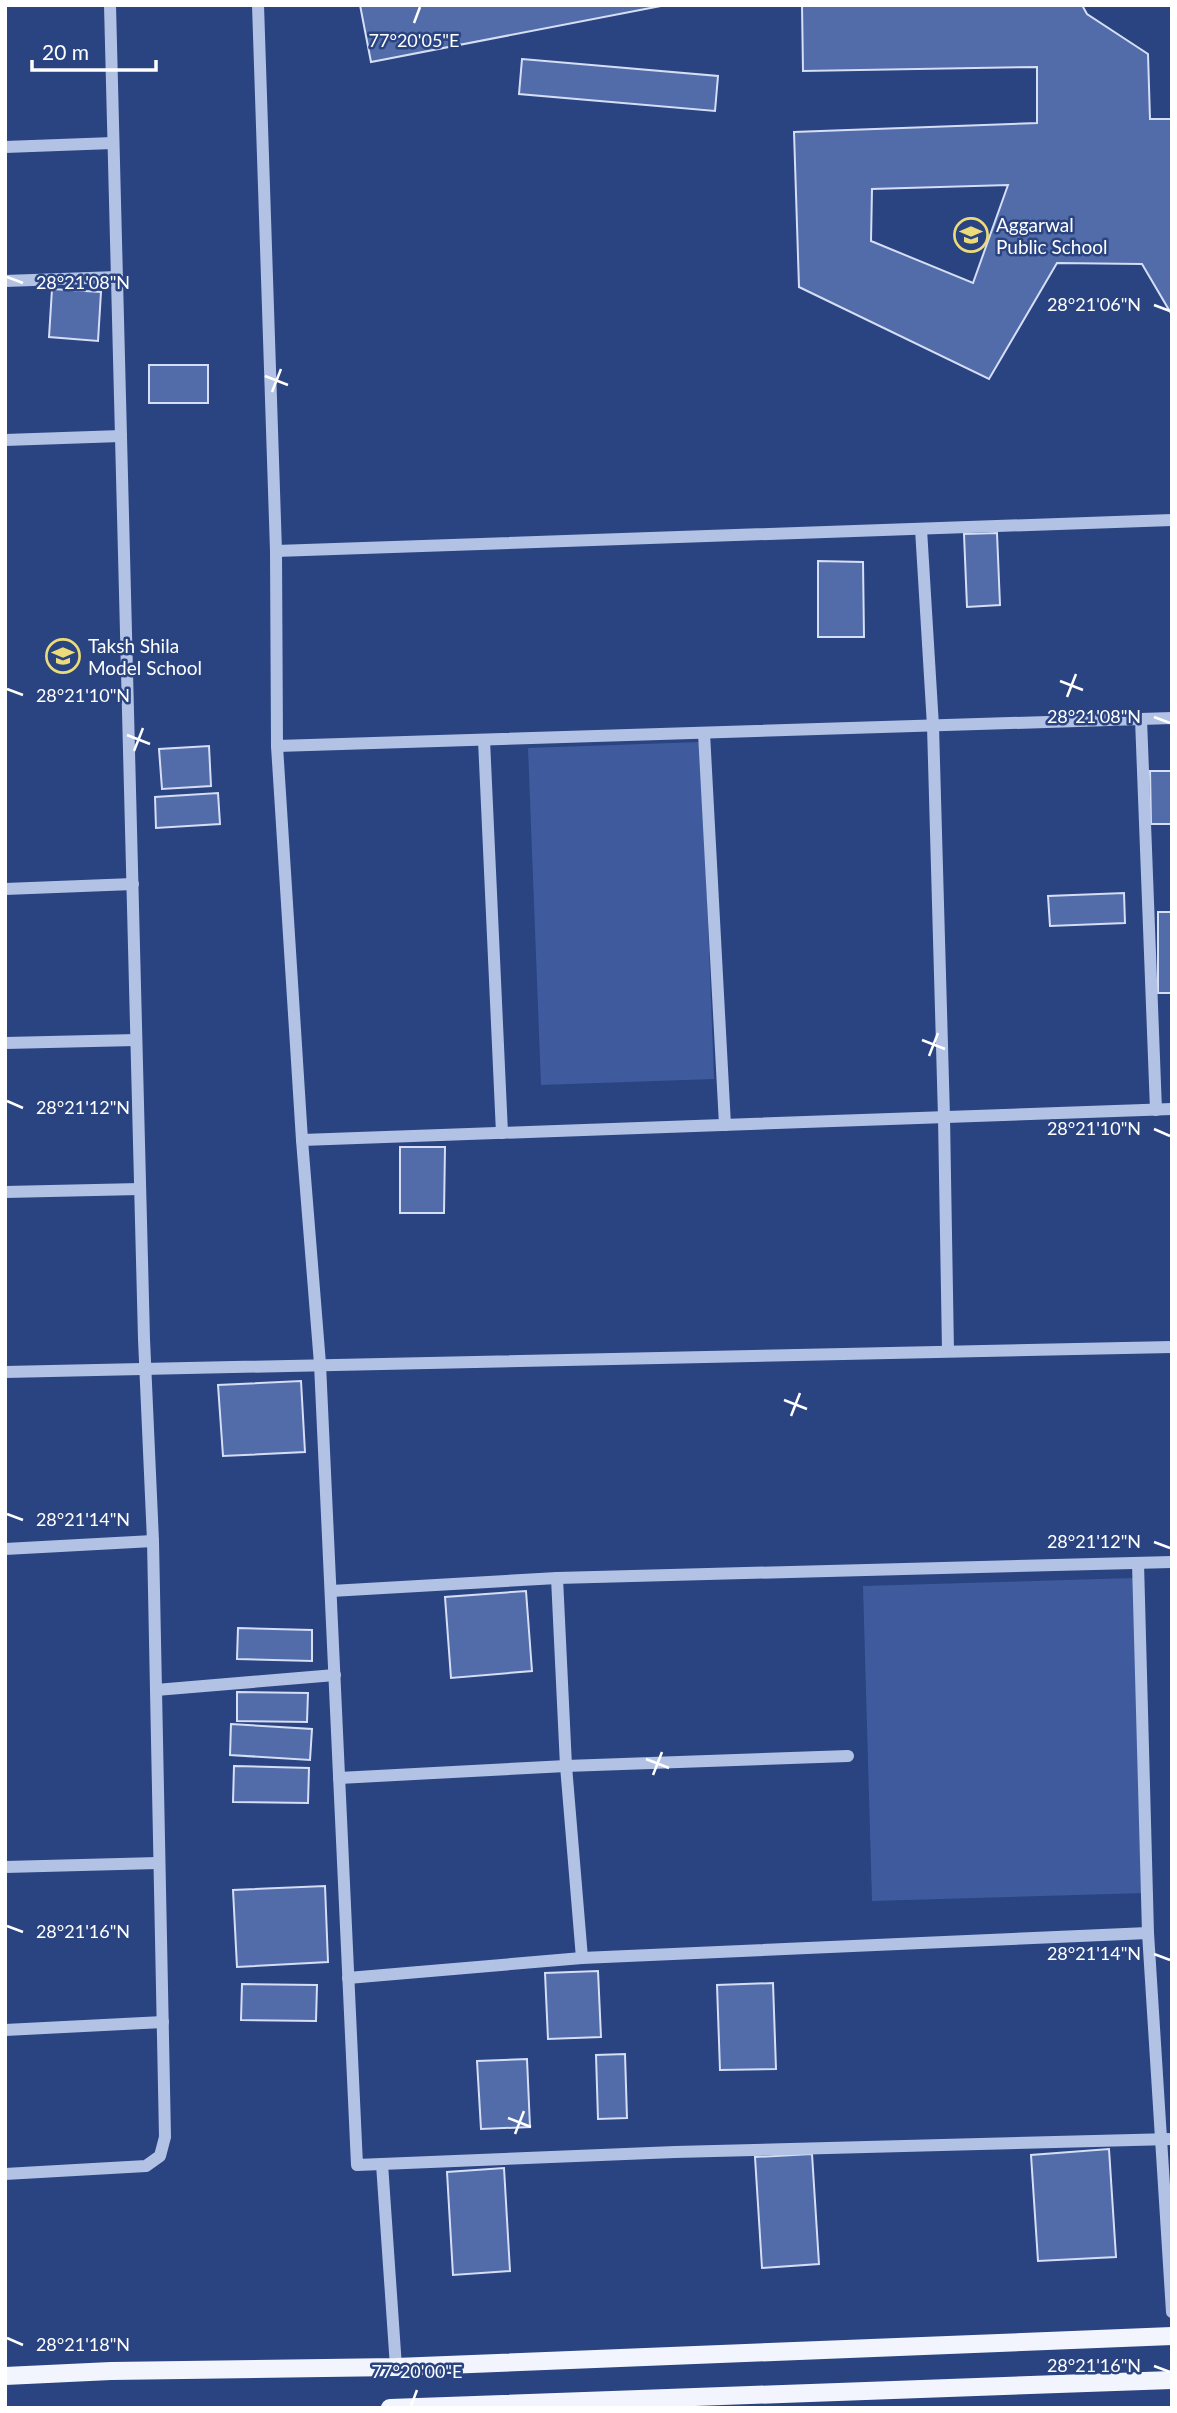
<svg xmlns="http://www.w3.org/2000/svg" width="1177" height="2413" viewBox="0 0 1177 2413" font-family="Lato,sans-serif">
	<style>
		.green { fill: #3f5b9e }
		.building { fill: #526ca9; stroke: #d5def5; stroke-width: 2; fill-rule: evenodd }
		.lines { fill: none; stroke-linecap: round; stroke-linejoin: round }
		.minor { stroke: #b2c2e5; stroke-width: 12 }
		.major { stroke: #f2f5fd; stroke-width: 18 }
		.ticks { fill: none; stroke: #fff; stroke-width: 2.5 }
		.labels { text-anchor: middle; dominant-baseline: central; stroke-width: 5; stroke-linejoin: round; paint-order: stroke }
		.poi-label { font-size: 19px; fill: #fff; stroke: #2a4381; text-anchor: start }
		.ticks-label { font-size: 18px; text-anchor: middle; fill: #fff; stroke: #2a4381; stroke-width: 5; stroke-linejoin: round; paint-order: stroke }
	</style>
	<rect width="100%" height="100%" fill="#2a4381"/>
	<g class="green">
		<path d="M701 742 714 1079 541 1085 528 748Z"/>
		<path d="M1135 1578 1145 1893 872 1901 863 1586Z"/>
	</g>
	<g class="building">
		<path d="M360 5H666L371 62Z"/>
		<path d="M802 5H1082L1087 14 1148 54 1150 119H1172V315L1142 264 1057 263 989 379 799 287 794 132 1037 123V67L803 71ZM1008 185 973 283 871 241 872 189Z"/>
		<path d="M522 59 718 76 715 111 519 94Z"/>
		<path d="M52 289 101 292 98 341 49 337Z"/>
		<rect x="149" y="365" width="59" height="38"/>
		<path d="M997 533 1000 605 967 607 964 534Z"/>
		<path d="M818 561 863 562 864 637H818Z"/>
		<path d="M209 746 211 786 162 789 159 749Z"/>
		<path d="M1150 771H1172V824H1151Z"/>
		<path d="M218 793 220 824 156 828 155 797Z"/>
		<path d="M1124 893 1125 923 1050 926 1048 896Z"/>
		<rect x="1158" y="912" width="14" height="81"/>
		<path d="M400 1147H445L444 1213H400Z"/>
		<path d="M301 1381 305 1452 223 1456 218 1385Z"/>
		<path d="M526 1591 532 1671 451 1678 445 1597Z"/>
		<path d="M238 1628 312 1630V1661L237 1659Z"/>
		<path d="M237 1692 308 1693 307 1722 237 1721Z"/>
		<path d="M231 1724 312 1729 310 1760 230 1755Z"/>
		<path d="M234 1766 309 1768 308 1803 233 1802Z"/>
		<path d="M325 1886 328 1962 237 1967 233 1890Z"/>
		<path d="M598 1971 601 2037 548 2039 545 1973Z"/>
		<path d="M773 1983 776 2069 720 2070 717 1985Z"/>
		<path d="M242 1984 317 1985 316 2021 241 2020Z"/>
		<path d="M625 2054 627 2118 598 2119 596 2055Z"/>
		<path d="M527 2059 530 2127 481 2129 477 2061Z"/>
		<path d="M1109 2149 1116 2257 1038 2261 1031 2155Z"/>
		<path d="M812 2154 819 2264 762 2268 755 2157Z"/>
		<path d="M504 2168 510 2271 453 2275 447 2172Z"/>
	</g>
	<g class="lines">
		<g class="minor">
			<path d="M258 5 276 551 277 746 302 1140 320 1364 357 2165 675 2152 1172 2139"/>
			<path d="M5 147 113 143"/>
			<path d="M5 281 117 277"/>
			<path d="M5 440 121 436"/>
			<path d="M921 529 933 726 944 1117 948 1351"/>
			<path d="M276 551 1172 520"/>
			<path d="M1141 719 1156 1110"/>
			<path d="M704 733 725 1125"/>
			<path d="M484 740 502 1133"/>
			<path d="M277 746 1172 718"/>
			<path d="M5 889 133 884"/>
			<path d="M5 1043 136 1040"/>
			<path d="M302 1140 1172 1109"/>
			<path d="M5 1192 140 1189"/>
			<path d="M5 1372 1172 1347"/>
			<path d="M5 1549 153 1541"/>
			<path d="M1138 1563 1148 1933 1172 2312"/>
			<path d="M557 1578 566 1766 582 1958"/>
			<path d="M331 1591 557 1578 1172 1562"/>
			<path d="M156 1690 335 1675"/>
			<path d="M339 1778 566 1766 848 1756"/>
			<path d="M5 1867 158 1863"/>
			<path d="M348 1978 582 1958 1148 1933"/>
			<path d="M5 2030 163 2022"/>
			<path d="M382 2164 396 2367"/>
			<path d="M5 2174 146 2166 160 2156 165 2137 153 1541 144 1339 110 5"/>
		</g>
		<g class="major">
			<path d="M5 2376 111 2371 396 2367 1172 2336"/>
			<path d="M390 2408 1172 2380"/>
		</g>
	</g>
	<path class="ticks" d="M414 23 420 7M7 277 23 283M1154 305 1170 311M265 376 288 385M272 392 281 369M1060 681 1083 690M7 689 23 695M1067 697 1076 674M1154 717 1170 723M127 735 150 744M134 751 143 728M922 1040 945 1049M929 1056 938 1033M7 1101 23 1108M1154 1129 1170 1136M784 1400 807 1409M791 1416 800 1393M7 1514 23 1520M1154 1542 1170 1548M646 1759 669 1768M653 1775 662 1752M7 1926 23 1932M1154 1954 1170 1960M508 2118 531 2127M515 2134 524 2111M7 2338 23 2345M1154 2366 1170 2372M411 2406 417 2390"/>
	<defs>
		<g id="school-ring" transform="scale(1.75)"><circle r="9.5" fill="#2a4381" stroke="#ecdc79" stroke-width="1.5"/><path d="M0-5L7-2L0 1L-7-2ZM-4 1L0 2.5L4 1V4Q0 6-4 4Z" fill="#ecdc79"/></g>
	</defs>
	<g fill-rule="evenodd">
		<use href="#school-ring" x="971" y="235"/>
		<use href="#school-ring" x="63" y="656"/>
	</g>
	<g class="labels">
		<g class="poi-label">
			<text x="996" y="224">Aggarwal<tspan x="996" dy="22">Public School</tspan></text>
			<text x="88" y="645">Taksh Shila<tspan x="88" dy="22">Model School</tspan></text>
		</g>
	</g>
	<g class="ticks-label">
		<text x="414" y="47">77°20'05"E</text>
		<text x="83" y="289">28°21'08"N</text>
		<text x="1094" y="311">28°21'06"N</text>
		<text x="83" y="702">28°21'10"N</text>
		<text x="1094" y="723">28°21'08"N</text>
		<text x="83" y="1114">28°21'12"N</text>
		<text x="1094" y="1135">28°21'10"N</text>
		<text x="83" y="1526">28°21'14"N</text>
		<text x="1094" y="1548">28°21'12"N</text>
		<text x="83" y="1938">28°21'16"N</text>
		<text x="1094" y="1960">28°21'14"N</text>
		<text x="83" y="2351">28°21'18"N</text>
		<text x="1094" y="2372">28°21'16"N</text>
		<text x="417" y="2378">77°20'00"E</text>
	</g>
	<rect width="1177" height="2413" fill="none" stroke="#ffffff" stroke-width="14"/>
	<path d="M32 60v10h124v-10" fill="none" stroke="#ffffff" stroke-width="3.5"/>
	<text x="42" y="60" font-size="21" fill="#ffffff" stroke="#2a4381" stroke-width="5" paint-order="stroke">20 m</text>
</svg>
